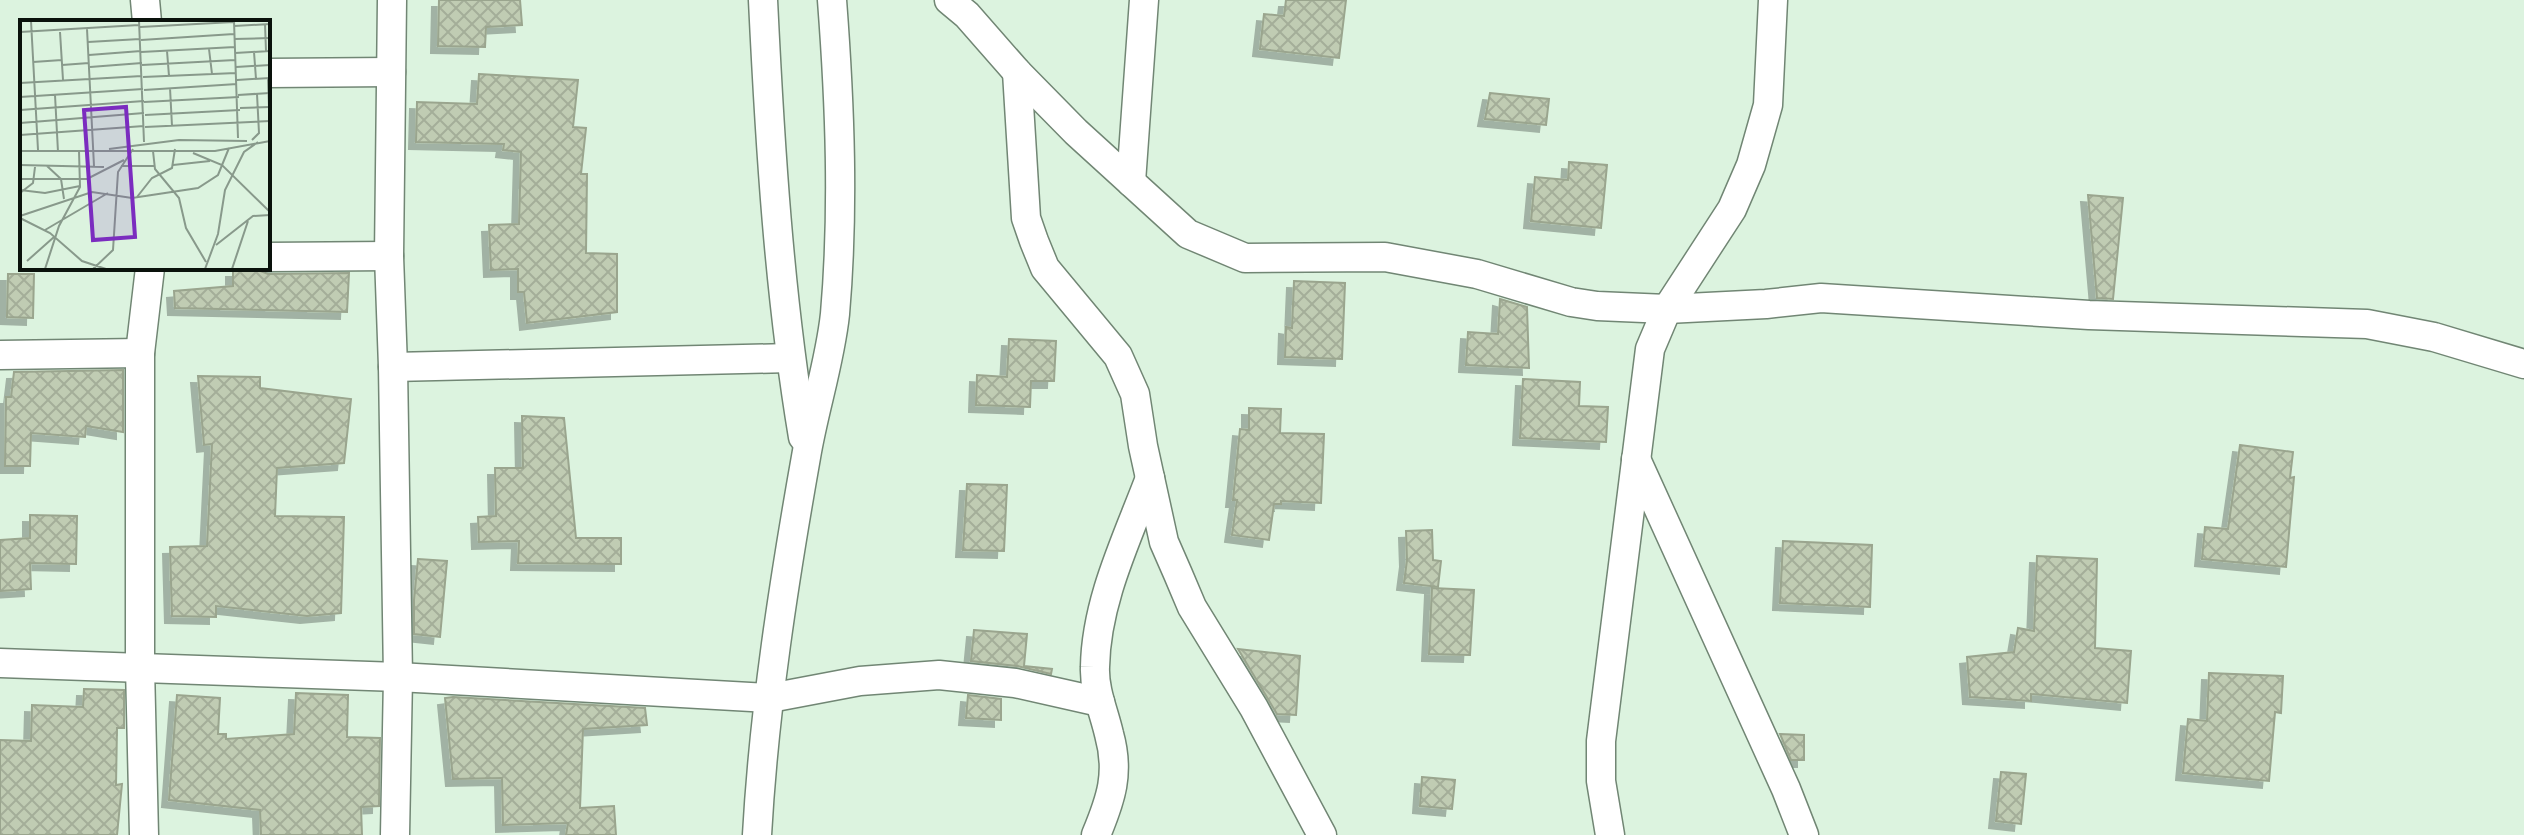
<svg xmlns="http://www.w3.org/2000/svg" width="2524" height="835" viewBox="0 0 2524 835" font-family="Signika,sans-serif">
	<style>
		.building { fill: url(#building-cross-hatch); stroke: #9aa58e; stroke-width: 2; filter: url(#shadow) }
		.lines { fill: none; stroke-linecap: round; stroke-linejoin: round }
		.minor-casing { stroke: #718674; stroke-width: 31 }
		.minor { stroke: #fff; stroke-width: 28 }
		.inset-road { fill: none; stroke: #88998b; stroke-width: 2 }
		.view { fill: #7b2cbf; fill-opacity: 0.15; stroke: #7b2cbf; stroke-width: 4 }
		.inset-edge { fill: none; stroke: #0a120c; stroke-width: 4 }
	</style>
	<defs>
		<pattern id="building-cross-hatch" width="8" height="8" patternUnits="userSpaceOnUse" patternTransform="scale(2)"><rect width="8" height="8" fill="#c0ccb3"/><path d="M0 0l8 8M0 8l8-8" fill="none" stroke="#a4ae99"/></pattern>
		<filter id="shadow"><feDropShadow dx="-7" dy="7" stdDeviation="0" flood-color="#0004"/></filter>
	</defs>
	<rect width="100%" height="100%" fill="#dcf3df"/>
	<g class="building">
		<path d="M439 0H520L522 25 486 27 485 47 438 46Z"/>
		<path d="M1286 0H1346L1339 58 1260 49 1264 14 1284 16Z"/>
		<path d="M479 74 578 80 573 127 586 128 581 174H587L586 253 617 254V312L527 323 524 292H518V269L491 270 489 225 519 224 521 152 503 150 504 144 416 142 417 102 477 104Z"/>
		<path d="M1490 93 1549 99 1546 125 1485 119Z"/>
		<path d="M1569 162 1607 165 1601 228 1531 221 1535 177 1568 180Z"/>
		<path d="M2088 195 2123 198 2113 299 2097 298Z"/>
		<path d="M233 270H258L268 274 349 273 347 312 175 308 174 291 233 286Z"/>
		<path d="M8 274H34L33 318 7 317Z"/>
		<path d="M1294 281 1345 283 1342 359 1285 357 1286 327 1292 328Z"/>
		<path d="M1500 299 1527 307 1529 368 1466 365 1468 332 1498 334Z"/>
		<path d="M1009 339 1056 341 1054 381H1031L1030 407 976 405 977 375 1007 377Z"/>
		<path d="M123 370V432L86 426 85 437 31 433 30 466H5L6 397H11L14 372Z"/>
		<path d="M198 376 260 377V388L351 399 344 463 277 468 275 516 344 517 341 613 307 616 216 606V617L172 616 170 547 207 546 212 444 204 445Z"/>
		<path d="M1523 379 1580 382 1579 406 1608 407 1606 442 1520 438Z"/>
		<path d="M1249 408 1281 409 1280 433 1324 434 1321 503 1281 501V504H1274L1269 540 1232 535 1237 500H1233L1240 429 1249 430Z"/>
		<path d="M522 416 564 418 576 538H621V564L518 563 519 541 479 542 478 517 496 516 495 468H523Z"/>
		<path d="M2240 445 2293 452 2290 478 2294 477 2286 567 2202 559 2205 527 2228 529Z"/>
		<path d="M967 484 1007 485 1004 551 963 550Z"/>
		<path d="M30 515 77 516 76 564 30 563 31 589 0 591V540L30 538Z"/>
		<path d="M1432 530 1433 560 1441 561 1438 587 1404 583 1407 560 1406 531Z"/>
		<path d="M1783 541 1872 545 1870 607 1780 603Z"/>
		<path d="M2037 556 2097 559 2095 648 2131 651 2127 703 2031 694V701L1970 697 1967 657 2014 652 2018 628 2034 631Z"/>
		<path d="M418 559 447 561 440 637 414 634V600Z"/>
		<path d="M1432 588 1474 590 1470 655 1429 654Z"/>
		<path d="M974 630 1027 634 1024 666 1052 669 1051 674 1017 666 971 661Z"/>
		<path d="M1238 649 1300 656 1296 715 1277 714Z"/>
		<path d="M2209 673 2283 676 2281 713 2275 712 2269 781 2183 773 2188 719 2207 721Z"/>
		<path d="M84 689 124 690V728H117L116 785 122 784 117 835H0V740L31 741 32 705 83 707Z"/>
		<path d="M296 693 348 695 347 737 380 738 379 806 361 807 362 835H261L260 810 169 800 177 695 220 698 218 734H226V739L294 734Z"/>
		<path d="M968 695 1001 699V720L966 718Z"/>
		<path d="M453 697 645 708 647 725 583 729 580 808 614 806 616 835H566L568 823 503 825 502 778 453 779 445 698Z"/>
		<path d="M1780 734 1804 735V760H1791Z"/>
		<path d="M2001 772 2026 774 2021 824 1996 821Z"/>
		<path d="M1422 777 1455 780 1452 809 1420 806Z"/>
	</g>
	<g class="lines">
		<g class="minor-casing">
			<g id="minor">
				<path d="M145 0 147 22"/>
				<path d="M392 0 389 256 393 367 398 677 395 835"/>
				<path d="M763 0C770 146 779 293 803 437"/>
				<path d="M949 0 967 15 1017 72 1076 132 1188 234 1245 258 1385 257 1477 274 1571 302 1597 306 1667 309 1766 304 1821 298 2089 315 2367 324 2434 337 2524 364"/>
				<path d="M1017 72 1026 218 1034 241 1045 268 1118 356 1135 394 1143 446 1164 542 1178 574 1192 607 1254 708 1322 835"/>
				<path d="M268 73 391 72"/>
				<path d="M1131 182 1144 0"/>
				<path d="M268 257 389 256"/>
				<path d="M0 355 140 353"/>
				<path d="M393 367 790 358"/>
				<path d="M1636 459 1786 789 1804 835"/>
				<path d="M0 663 398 677 770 698 860 681 939 675 1015 683 1100 702"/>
				<path d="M144 835 140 667V353L150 268"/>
				<path d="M757 835C764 709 784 581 806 457 814 409 830 362 835 314 844 210 840 105 832 0"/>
				<path d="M1096 835C1111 799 1120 773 1109 734 1104 712 1094 690 1095 667 1096 601 1127 539 1150 478"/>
				<path d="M1610 835 1601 781V741L1650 349 1667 309 1732 209 1751 165 1768 105 1773 0"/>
			</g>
		</g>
		<use href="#minor" class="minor"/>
	</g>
	<g transform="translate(20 20)">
		<rect width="250" height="250" fill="#dcf3df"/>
		<path class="inset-road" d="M11 1 18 130M119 1 124 122M214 1 218 118M245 4 246 31M214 6 250 4M120 7 214 2M67 9 74 146M0 12 119 5M40 12 43 60M214 19 250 18M121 20 214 14M68 22 120 19M189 29 192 54M147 31 149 56M121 32 215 27M234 32 236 59M215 33 250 31M69 35 121 31M13 42 42 40M42 45 69 43M122 45 215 40M70 47 122 43M216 47 250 45M123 57 216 53M248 58 249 87M217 60 250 58M0 63 122 56M150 68 152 106M124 70 217 64M35 75 38 132M218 75 250 73M0 77 123 69M124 82 219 77M220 88 250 87M0 90 124 81M125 95 220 90M0 103 124 93M125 107 250 101M0 115 124 106M232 120 239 113 237 74M89 129 159 120 227 121M0 131H195L250 121M133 131 135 149 159 178 166 208 186 242M173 133 202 145 250 192M0 145 84 147M153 145 190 141M27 146 41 159 44 179M101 146H135M0 159H67L104 140M0 170 25 173 60 166M0 173 13 163 15 147M117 177 132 158 152 148 155 129M0 196 72 172 112 178 178 168 198 155 209 128M0 198 30 213 62 241 86 249M25 210 88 173M196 225 233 196 250 195M7 241 34 217M25 249 39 206 60 167 59 131M73 249 93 230 98 152 113 129M185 249 198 214 205 170 224 132 238 122M212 249 228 201"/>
		<path class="view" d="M106 87 115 217 73 220 64 90Z"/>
		<rect width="250" height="250" class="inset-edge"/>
	</g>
</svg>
